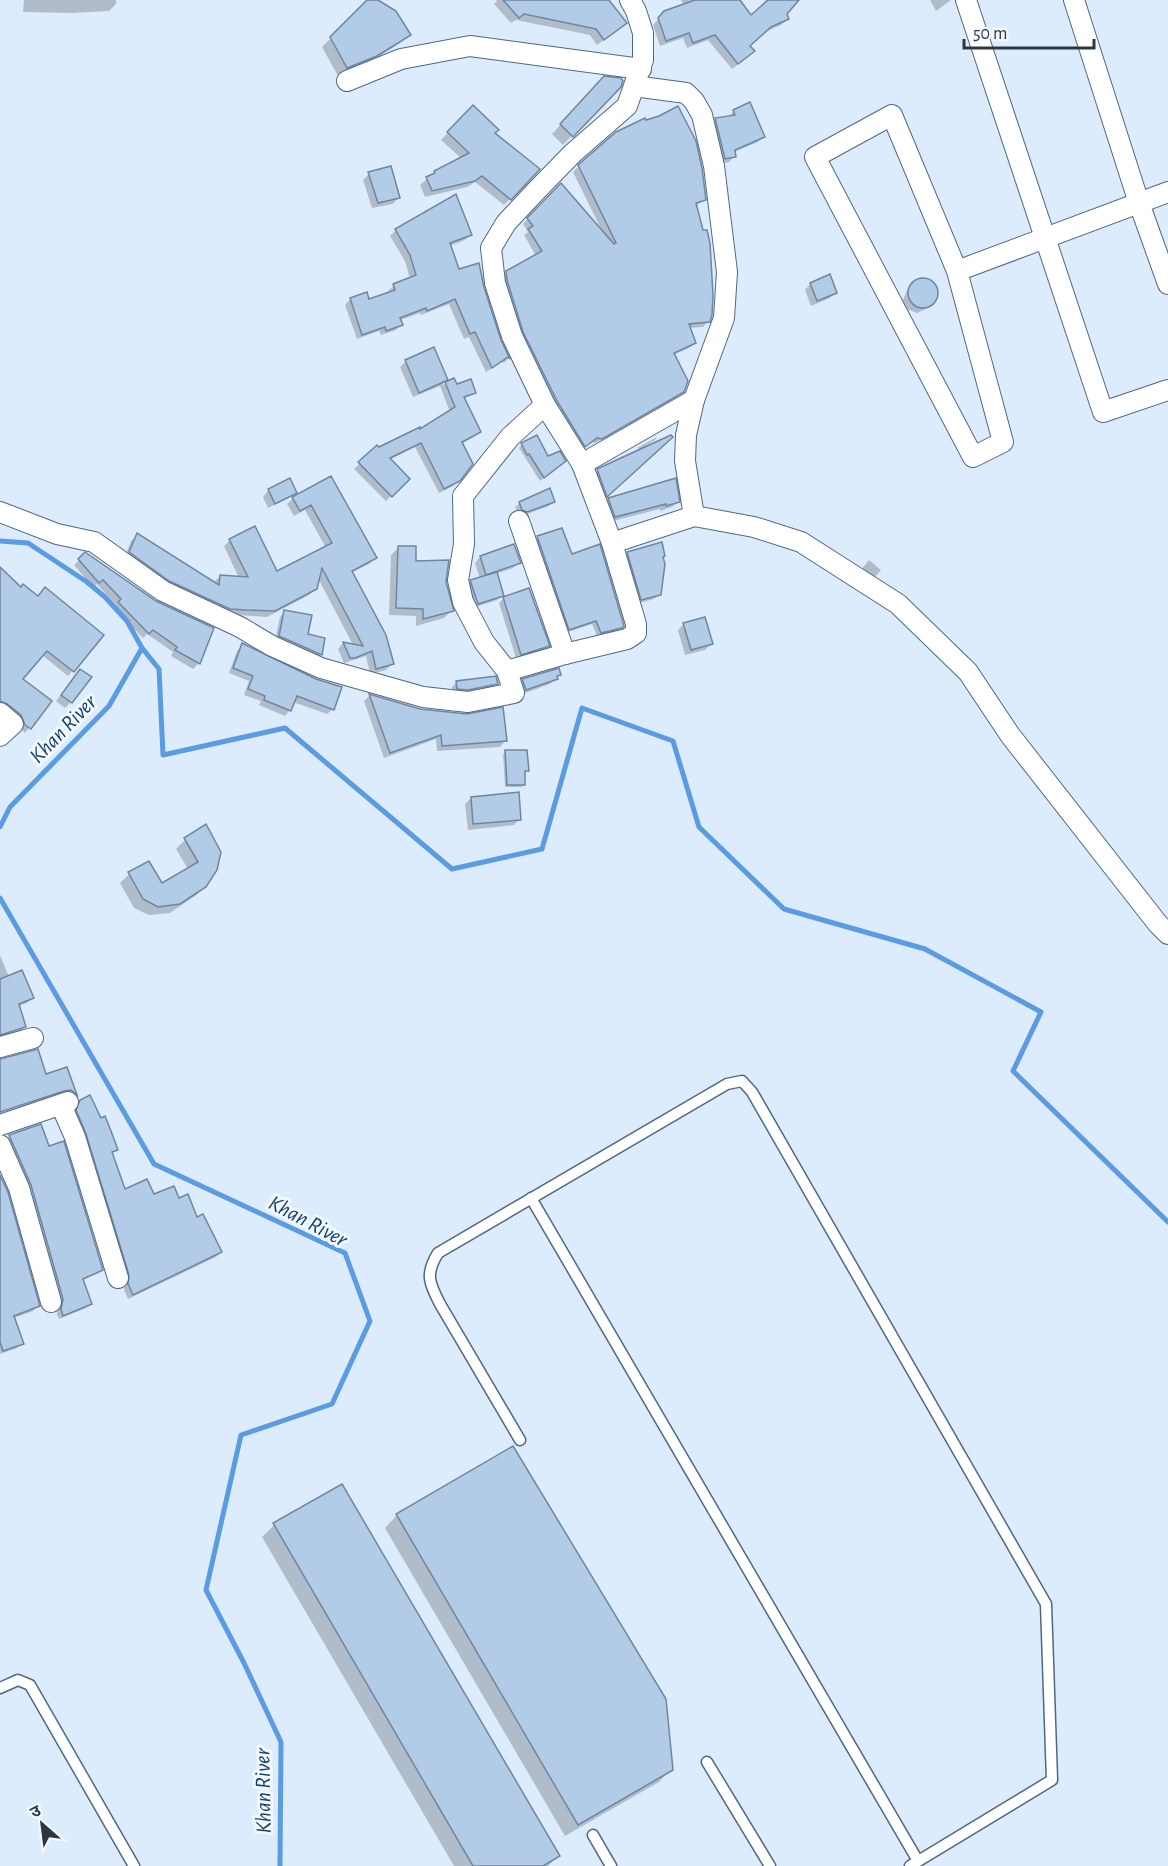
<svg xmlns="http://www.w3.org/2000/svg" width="1168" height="1866" viewBox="0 0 1168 1866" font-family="'Alegreya Sans','Noto Sans Devanagari',sans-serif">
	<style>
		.shadow { fill: #0003 }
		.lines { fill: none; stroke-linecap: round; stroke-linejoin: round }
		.stream { stroke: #5a9be1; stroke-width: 5 }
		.building { fill: #b2cbe6; stroke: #6f86a0; stroke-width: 1.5 }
		.lane-casing { stroke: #526780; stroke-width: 13 }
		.street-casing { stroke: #526780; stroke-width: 22 }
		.lane { stroke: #fff; stroke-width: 10 }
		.street { stroke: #fff; stroke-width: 20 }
		.labels { text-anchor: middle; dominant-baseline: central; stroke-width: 6; stroke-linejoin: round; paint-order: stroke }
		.water-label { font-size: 22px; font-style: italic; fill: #11406d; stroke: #f2f8fd }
	</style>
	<rect width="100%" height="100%" fill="#dcecfd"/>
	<g class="shadow">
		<path d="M24 0H116V4L109 11 71 13 23 12Z"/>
		<path d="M369 0H375L409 34 400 43 367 64 338 76 322 47Z"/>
		<path d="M495 0H607L619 29 597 45 590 35 516 20 511 23 494 4 497 1Z"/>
		<path d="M681 0H738L751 17 766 0H795L785 13 787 19 781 25 763 33 749 46 747 57 732 69 708 40 687 48 683 38 660 46 653 25 665 12 684 5Z"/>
		<path d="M930 0H951L936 11Z"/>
		<path d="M595 87H619L563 145 552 134Z"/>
		<path d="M473 107 493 134 538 170 504 205 475 182 467 187 425 197 420 185 435 172 461 158 441 140Z"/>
		<path d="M734 111 763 136 758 142 734 152 735 156 729 162 719 164 710 125 716 119 727 118Z"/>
		<path d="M579 166 705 200 695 206 708 321 703 327 689 328 695 343 689 348 673 355 683 391 677 397 595 443 590 442 579 451 518 337 501 278 507 272 536 256 524 235 528 232 523 224 560 185 602 231 573 172Z"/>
		<path d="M369 174 398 198 393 204 372 208 363 180Z"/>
		<path d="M396 230 471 234 465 240 450 246 458 271 482 287 499 340 508 359 504 363 502 362 486 372 469 337 464 339 449 304 421 315 420 313 400 320 401 324 396 330 381 335 379 331 357 339 345 305 350 299 366 294 368 301 389 293 388 291 394 286 410 279 405 261 390 236Z"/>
		<path d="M829 276 835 292 830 298 811 306 805 290 810 284Z"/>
		<path d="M923 279 933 283 937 293 933 302 926 309 917 313 907 309 903 300 907 290 913 284Z"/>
		<path d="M406 361 446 380 442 385 453 380 456 386 474 392 463 400 480 432 474 437 461 444 459 480 453 486 439 493 415 447 389 460 408 479 386 501 354 469 377 447 379 449 419 431 450 412 440 386 413 397 400 367Z"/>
		<path d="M657 437 655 440 645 446 646 448 670 437 605 498 595 473 643 450 637 448Z"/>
		<path d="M522 444 547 458 560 465 540 481 519 448Z"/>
		<path d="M331 478 375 558 369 564 351 573 392 664 386 670 370 674 366 656 344 663 338 649 343 643 353 645 318 578 316 588 309 595 267 617 223 614 124 559 131 541 137 535 213 583 220 576 239 578 224 546 230 540 277 573 326 548 305 510 294 516 287 504 293 498Z"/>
		<path d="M289 480 295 492 289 498 268 508 263 497 268 491Z"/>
		<path d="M608 499 678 502 672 507 660 511V509L609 522 603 505Z"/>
		<path d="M553 501 549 506 522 516 518 514 515 507 520 503Z"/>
		<path d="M538 538 571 556 622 626 618 630 597 636 592 624 565 633 534 542Z"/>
		<path d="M513 546 519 562 513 568 496 574 502 595 497 600 473 608 466 586 471 581 480 579 475 563 480 557Z"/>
		<path d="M399 547 414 563 445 582 452 610 444 618 416 626V616L389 615 391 555Z"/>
		<path d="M86 554 155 602 212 629 198 664 193 669 171 656 173 652 147 634 143 638 114 608 117 606 97 584 93 587 74 565Z"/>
		<path d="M628 554 662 558 659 594 654 599 636 604 623 559Z"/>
		<path d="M869 560 881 570 874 578 861 570Z"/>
		<path d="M0 569 21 589 102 635 68 676 42 655 21 679 50 701 25 733 0 707Z"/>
		<path d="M529 590 548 646 543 650 516 658 499 603 503 599Z"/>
		<path d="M285 612 306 635 324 639 321 655 316 659 275 641 280 617Z"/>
		<path d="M684 624 711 644 705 650 685 655 678 630Z"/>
		<path d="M243 645 333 709 327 714 293 702 290 710 285 716 259 705 261 701 244 695 249 681 229 673 237 651Z"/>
		<path d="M559 675 550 684 520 695 517 686 523 680Z"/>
		<path d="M75 676 71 702 65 708 56 701Z"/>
		<path d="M457 682 497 683 492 688 462 694 452 693V687Z"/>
		<path d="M369 696 420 710 505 741 500 747 437 751 436 739 384 758 364 701Z"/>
		<path d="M506 752 528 770 524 773V785L521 787H505L503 754Z"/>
		<path d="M471 798 520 819 514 825 468 830 465 804Z"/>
		<path d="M205 826V886L195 896 170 913 149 915 134 908 120 883 129 874 161 885 188 869 176 849 185 840Z"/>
		<path d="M0 955 9 977 32 998 27 1003 18 1006 25 1027 20 1032 0 1038Z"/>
		<path d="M0 1060 45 1076 66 1069 76 1095 71 1099 66 1095H58L0 1115Z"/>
		<path d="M80 1101 116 1150 111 1155 124 1191 178 1200 196 1219 221 1252 216 1257 128 1299 124 1290 125 1280 72 1116 75 1107Z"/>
		<path d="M9 1136 101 1270 98 1273V1271L76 1280 90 1304 86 1308 59 1319 57 1314 59 1304 5 1141Z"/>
		<path d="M0 1178 38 1306 33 1311 14 1318 22 1343 17 1348 0 1354Z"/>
		<path d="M397 1515 671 1769 659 1782 565 1836 385 1528Z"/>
		<path d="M274 1525 558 1856 548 1866H454L262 1537Z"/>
	</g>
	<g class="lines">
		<g class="stream">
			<path d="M0 541 28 543 87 582 105 597 127 621 142 648 159 669 163 755 285 728 452 869 542 849 582 708 673 741 699 827 784 909 925 949 1041 1012 1013 1071 1168 1222"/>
			<path d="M0 827 10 807 109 706 142 648"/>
			<path d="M0 898 154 1164 345 1253 370 1321 332 1404 241 1435 206 1590 244 1663 281 1742 280 1866"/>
		</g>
	</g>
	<g class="building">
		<path d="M367 0H378L396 11 411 35 377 56 347 68 330 37Z"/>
		<path d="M503 0H609L627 23 604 40 596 29 524 14 519 18Z"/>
		<path d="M695 0H740L751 15 768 0H799L787 14 789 19 771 27 750 46 755 51 738 64 715 35 693 43 689 33 666 41 658 18 664 11Z"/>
		<path d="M604 76 621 78 623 81 621 87 573 137 560 124Z"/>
		<path d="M750 102 765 137 735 150 736 157 725 159 715 118 735 115 733 110Z"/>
		<path d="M473 105 499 130 495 133 540 169 511 200 482 176 475 181 432 191 426 177 435 173 434 171 469 153 447 132Z"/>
		<path d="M678 106 696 141 702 168 706 200 696 203 703 230H707L710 243 713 295 712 315 710 322 689 324 696 343 674 353 688 381 684 392 602 439 597 438 585 447 557 401 523 332 507 280 506 271 542 251 528 229 533 226 527 218 561 183 614 244 616 243 578 165 616 132 645 118 646 120 659 116Z"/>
		<path d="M391 166 400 198 378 203 368 172Z"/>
		<path d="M456 194 472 235 450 243 459 269 479 263 484 287 501 340 510 359 508 357 492 368 475 332 470 334 455 299 427 311 426 308 400 318 403 325 386 331 385 327 362 335 350 298 367 292 369 299 395 290 393 284 416 275 410 255 395 229Z"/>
		<path d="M830 274 837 293 817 301 810 283Z"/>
		<circle cx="923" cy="293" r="15"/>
		<path d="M434 347 448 380 419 393 405 360Z"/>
		<path d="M454 378 457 384 471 379 476 393 464 397 481 432 462 442 473 464 460 481 444 489 421 443 390 458 410 479 392 497 358 462 377 445 379 447 420 427V429L455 407 445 382Z"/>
		<path d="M537 435 548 456 560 451 566 461 544 478 529 454 527 455 521 443Z"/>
		<path d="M671 435 673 437 607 497 597 469Z"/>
		<path d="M331 476 377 558 352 571 386 635 394 664 376 669 372 651 355 658H350L343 642 363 646 322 568 317 589 275 611 246 610 230 609 169 581 129 552 137 533 219 585 220 575 248 577 229 539 255 526 277 571 332 543 311 505 300 511 292 497Z"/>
		<path d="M290 478 297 493 275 504 268 489Z"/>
		<path d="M676 478 680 502 666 506V504L615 517 608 498Z"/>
		<path d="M550 488 555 502 527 512 522 510 519 502Z"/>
		<path d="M562 528 572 554 600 544 624 626 622 628 601 633 596 621 569 630 537 536Z"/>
		<path d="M662 542 665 556 663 557 665 564 661 595 641 600 627 552Z"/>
		<path d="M514 544 521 563 486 575 480 556Z"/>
		<path d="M398 546H416V561L449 560 446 582 454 611 423 619V609L396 608Z"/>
		<path d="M85 552 156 601 214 628 200 664 175 650 177 647 153 630 149 634 118 602 121 599 103 580 99 583 78 559Z"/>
		<path d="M0 567 21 587 23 584 38 596 45 587 104 635 74 672 47 651 23 679 52 701 31 729 25 725 21 715 7 704 0 701Z"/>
		<path d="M497 572 504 596 478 604 470 580Z"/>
		<path d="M529 588 550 646 521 655 503 597Z"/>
		<path d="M284 610 312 615 308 634 325 638 322 655 279 636Z"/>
		<path d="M705 617 713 644 691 650 683 623Z"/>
		<path d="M242 643 316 679 342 687 334 710 297 696 291 711 264 700 265 696 248 689 253 676 233 668Z"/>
		<path d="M559 668 561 675 557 676 558 679 526 690 522 679Z"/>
		<path d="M80 669 92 677 72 703 61 695Z"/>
		<path d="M496 676 498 684 468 690 457 689 456 681Z"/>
		<path d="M369 694 420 709 467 714 503 707 507 741 442 746 441 735 390 753Z"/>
		<path d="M505 750H527L529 771H525V785H507Z"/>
		<path d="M519 792 521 820 473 824 471 797Z"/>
		<path d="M206 824 221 852 217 870 206 887 180 904 158 907 143 899 128 872 149 861 162 883 198 862 184 838Z"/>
		<path d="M22 970 34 998 19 1004 26 1027 0 1035V979Z"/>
		<path d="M38 1049 46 1074 67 1067 77 1095 71 1090 64 1091 0 1112V1059Z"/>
		<path d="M90 1095 101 1118 105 1116 111 1131 118 1150 112 1152 125 1189 147 1179 154 1194 174 1186 179 1198 188 1194 197 1217 203 1214 222 1252 133 1295 128 1284 129 1275 86 1134 76 1110 80 1100Z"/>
		<path d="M41 1124 49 1146 64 1141 103 1270 83 1279 92 1304 63 1316 61 1309 63 1299 31 1185 9 1135Z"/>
		<path d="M0 1175 8 1192 40 1306 14 1316 24 1344 3 1351 0 1342Z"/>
		<path d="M513 1446 666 1699 673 1770 578 1825 396 1514Z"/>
		<path d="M342 1484 560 1856 543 1866H473L273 1523Z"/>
	</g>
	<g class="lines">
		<g class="lane-casing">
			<g id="lane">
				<path d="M531 1198 918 1861"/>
				<path d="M520 1440 440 1304C429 1283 425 1274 438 1253L727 1084 742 1081 752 1092 1046 1604 1052 1780 910 1866"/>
				<path d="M0 1688 18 1680 30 1685 134 1866"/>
				<path d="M707 1762 770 1866"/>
				<path d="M593 1835 611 1866"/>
			</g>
		</g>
		<g class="street-casing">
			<g id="street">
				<path d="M630 0 636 11 643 33V60L627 106 573 153 535 192 506 223 491 248 495 283 512 336 545 405 582 464 694 400 724 318 727 272 714 166 702 115 694 101 686 93 634 86"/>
				<path d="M966 0 1103 412 1168 390"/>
				<path d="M1074 0 1139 203 1168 284"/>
				<path d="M347 81 401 59 470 46 641 69"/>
				<path d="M892 115 957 271 1003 442 973 457 815 157Z"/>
				<path d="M957 271 1168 192"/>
				<path d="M582 464 612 543"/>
				<path d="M0 512 57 534 94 542 163 591 240 627 272 646 321 668 423 697 468 702 514 693 507 671 565 654 627 639 636 633V624L612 543 694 516 685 461 686 435 694 400"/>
				<path d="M694 516 754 527 801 542 898 604 968 672 1010 735 1158 924 1168 934"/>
				<path d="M519 521 565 654"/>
				<path d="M507 671 484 642 463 602 458 580 464 544 463 496 510 437 545 405"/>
				<path d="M0 713 13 724 0 736"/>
				<path d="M0 1047 33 1038"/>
				<path d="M61 1105 75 1137 118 1278"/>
				<path d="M0 1125 68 1102"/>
				<path d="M0 1145 19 1188 51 1302"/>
			</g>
		</g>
		<use href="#lane" class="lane"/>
		<use href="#street" class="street"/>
	</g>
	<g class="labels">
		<g class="water-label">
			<text transform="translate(63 729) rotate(-46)">Khan River</text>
			<text transform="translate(308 1221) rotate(28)">Khan River</text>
			<text transform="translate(263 1791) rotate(-91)">Khan River</text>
		</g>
	</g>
	<g transform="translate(42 1824) rotate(332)" stroke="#f2f8fd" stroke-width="4.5" paint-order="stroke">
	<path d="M0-4.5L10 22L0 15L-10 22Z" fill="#2d3641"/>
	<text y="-9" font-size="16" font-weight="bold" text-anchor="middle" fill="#2d3641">उ</text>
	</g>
	<path d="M964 39v9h130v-9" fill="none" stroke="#2d3641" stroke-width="3"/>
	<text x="973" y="39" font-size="18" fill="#2d3641" stroke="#f2f8fd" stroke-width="4.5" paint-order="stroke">50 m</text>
</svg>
